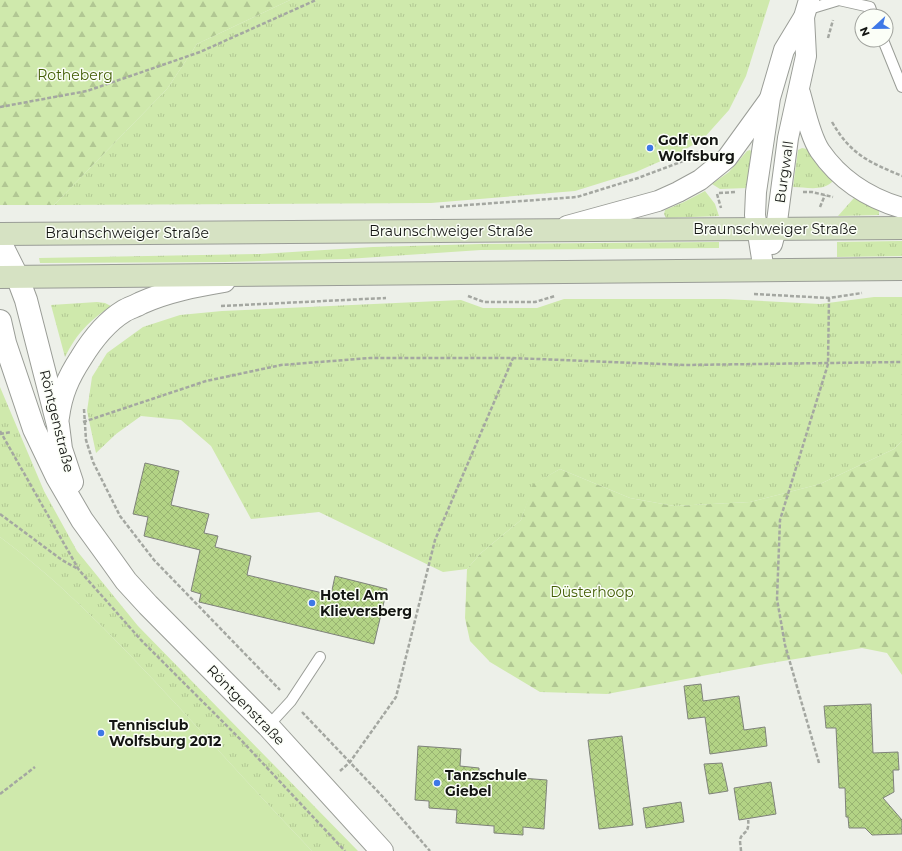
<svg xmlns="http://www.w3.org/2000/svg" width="902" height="851" viewBox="0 0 902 851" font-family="Montserrat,sans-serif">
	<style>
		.grass { fill: url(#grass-tufts) }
		.forest { fill: url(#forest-firs) }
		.garden { fill: #cfe9ac }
		.building { fill: url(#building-cross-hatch); stroke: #7f827b }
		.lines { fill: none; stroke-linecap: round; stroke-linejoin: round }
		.service-casing { stroke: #9a9d97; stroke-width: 12 }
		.minor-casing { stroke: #9a9d97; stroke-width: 22 }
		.tertiary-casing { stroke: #9a9d97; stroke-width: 24 }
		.secondary-casing { stroke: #9a9d97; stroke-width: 24 }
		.path { stroke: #a4a7a1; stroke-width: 2.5; stroke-dasharray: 4 2; stroke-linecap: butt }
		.service { stroke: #fff; stroke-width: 10 }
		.minor { stroke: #fff; stroke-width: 20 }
		.tertiary { stroke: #fff; stroke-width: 22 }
		.secondary { stroke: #d6e2c3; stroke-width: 22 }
		.poi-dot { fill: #3e78e7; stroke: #fbfef7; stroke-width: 1.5 }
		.labels { text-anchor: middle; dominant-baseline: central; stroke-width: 3; stroke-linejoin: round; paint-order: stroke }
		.park-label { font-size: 14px; fill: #435e05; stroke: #fbfef7 }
		.poi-label { font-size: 14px; font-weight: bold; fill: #141613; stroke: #fbfef7; text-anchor: start }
		.street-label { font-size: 14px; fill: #141613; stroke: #fbfef7 }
	</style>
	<defs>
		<pattern id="grass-tufts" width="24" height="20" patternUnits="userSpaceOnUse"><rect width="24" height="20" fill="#cfe9ac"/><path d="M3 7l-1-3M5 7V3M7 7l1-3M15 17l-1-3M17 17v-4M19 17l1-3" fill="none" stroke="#b1c793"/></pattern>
		<pattern id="forest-firs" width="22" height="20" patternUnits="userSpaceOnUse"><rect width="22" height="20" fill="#cfe9ac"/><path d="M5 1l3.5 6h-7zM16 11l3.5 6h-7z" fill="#b1c793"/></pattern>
		<pattern id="building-cross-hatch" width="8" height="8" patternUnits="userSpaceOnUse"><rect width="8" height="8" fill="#b3d385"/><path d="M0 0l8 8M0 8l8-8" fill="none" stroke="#99b472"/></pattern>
	</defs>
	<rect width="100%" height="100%" fill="#edf0e9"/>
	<g class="grass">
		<path d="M290 0H770L746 76 729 110 703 139 679 153 636 172 575 191 431 203 54 205 167 89 197 44Z"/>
		<path d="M802 148 807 149 820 169 833 181C823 192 806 187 793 187L798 150Z"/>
		<path d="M750 150 753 153 747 188 720 189 712 184 729 172 747 151Z"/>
		<path d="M705 191 715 204 719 216 666 218 664 214 665 210 684 202Z"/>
		<path d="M854 198 879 210V215L838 216Z"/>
		<path d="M902 241V256L837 257V242Z"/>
		<path d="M719 242V248L481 250 347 259 224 262 40 263 39 258 260 254 373 247 481 244Z"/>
		<path d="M874 297H902V441L894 449 820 484 750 502 674 506 630 498 560 469 534 484 521 520 481 553 467 569 443 572 319 512 251 519 211 446 181 420 141 416 116 434 96 453 87 411 92 377 107 353 143 327 180 315 222 311 461 300 483 308H537L564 299H725L820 304Z"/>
		<path d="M97 302 105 303 111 306C89 321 77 333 65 357L51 305Z"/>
		<path d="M0 387 44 491 77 551 138 626 358 851H312C266 803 221 753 176 704 121 645 65 585 0 537Z"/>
	</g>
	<g class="forest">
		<path d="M0 0H290L197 44 167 89 54 205H0Z"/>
		<path d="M902 441V675L887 653 862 648 765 664 607 694 540 692 490 662 470 641 465 618 467 569 481 553 521 520 533 484 560 469 630 498 674 506 750 502 820 484 894 449Z"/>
	</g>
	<path class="garden" d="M0 537C65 585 121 645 176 704 221 753 266 803 312 851H0Z"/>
	<g class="building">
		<path d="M145 463 179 471 171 505 209 514 204 533 218 536 215 547 251 556 247 575 331 595 335 576 387 589 374 644 199 602 201 594 191 591 200 550 144 536 148 517 133 514Z"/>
		<path d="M701 684 703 701 739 696 744 730 765 727 767 746 710 754 705 717 688 719 684 686Z"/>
		<path d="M871 704 873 753 898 752 899 770H893L894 792 883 798 902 820V834L872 835 865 828H849L848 817H846L845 788H839L836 728H826L824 706Z"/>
		<path d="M622 736 633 825 599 829 588 740Z"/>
		<path d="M418 746 461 749 460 766 479 768V773L521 776V778L547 780 544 829 523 827V835L494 833V826L456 823 457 810 429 808V801L415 800Z"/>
		<path d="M722 763 728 791 709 794 704 764Z"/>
		<path d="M771 782 776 814 739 820 734 788Z"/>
		<path d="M681 802 684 822 646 828 643 808Z"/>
	</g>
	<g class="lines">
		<g class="service-casing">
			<g id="service">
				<path d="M806 10 839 0 870 7 873 16"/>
				<path d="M883 40 902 87"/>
				<path d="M268 726 291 701 320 657"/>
			</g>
		</g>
		<g class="minor-casing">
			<g id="minor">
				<path d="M800 93C805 110 810 136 820 151 840 180 868 198 902 208"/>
				<path d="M567 226 658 201 678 192 700 180 727 158 769 100"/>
				<path d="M772 244 776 229 788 138 806 56 804 17"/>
				<path d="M764 271 755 215 756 192 770 98 784 50 804 17 809 0"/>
			</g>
		</g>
		<g class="tertiary-casing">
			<g id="tertiary">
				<path d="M0 242 17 276 26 300 58 425 61 449 72 482"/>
				<path d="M0 321 5 343 34 429 57 477 82 520 111 560 126 581 148 605 268 726 382 851"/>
				<path d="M58 417C61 394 68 378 81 358 92 340 106 322 124 311 129 308 136 306 141 303 168 291 195 286 224 281"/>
			</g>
		</g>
		<g class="secondary-casing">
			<g id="secondary">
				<path d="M0 234 902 228"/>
				<path d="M0 277 902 269"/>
			</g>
		</g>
		<g class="path">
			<path d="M828 38 833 20"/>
			<path d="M0 107 87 91 200 52 316 0"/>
			<path d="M832 122C851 155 869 162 902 176"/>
			<path d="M803 192H812L833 197"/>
			<path d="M719 193 736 192"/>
			<path d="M717 194 721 208"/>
			<path d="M440 207 577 197 638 178 686 160 698 152"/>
			<path d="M820 207 825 195"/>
			<path d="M754 294 829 298 862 293"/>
			<path d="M468 296 484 302H535L555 296"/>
			<path d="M221 306 386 298"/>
			<path d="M84 409 86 440 93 462 120 516 154 560 280 690"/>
			<path d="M83 422 206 381 281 365 370 358H513L684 365 902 362"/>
			<path d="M0 431 79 570 141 640 241 740 345 851"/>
			<path d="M0 434 11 432"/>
			<path d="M0 514 62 560 78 569"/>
			<path d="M302 712 383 797 430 851"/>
			<path d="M819 763 785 645 777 599 780 520 828 364 829 298"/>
			<path d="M340 771 350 762 396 697 435 540 513 358"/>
			<path d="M0 794 35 767"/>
			<path d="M741 851C741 848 740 844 740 840 742 830 750 836 748 818"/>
		</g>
		<use href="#service" class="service"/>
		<use href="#minor" class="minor"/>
		<use href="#tertiary" class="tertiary"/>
		<use href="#secondary" class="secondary"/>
	</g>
	<g class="poi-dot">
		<circle cx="650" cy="148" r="4"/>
		<circle cx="312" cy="603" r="4"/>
		<circle cx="101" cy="733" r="4"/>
		<circle cx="437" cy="783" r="4"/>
	</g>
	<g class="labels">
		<g class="park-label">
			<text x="75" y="75">Rotheberg</text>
			<text x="592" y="592">Düsterhoop</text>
		</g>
		<g class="poi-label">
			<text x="658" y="140">Golf von<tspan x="658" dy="16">Wolfsburg</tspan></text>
			<text x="320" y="595">Hotel Am<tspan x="320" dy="16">Klieversberg</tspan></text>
			<text x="109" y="725">Tennisclub<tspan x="109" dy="16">Wolfsburg 2012</tspan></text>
			<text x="445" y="775">Tanzschule<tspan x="445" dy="16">Giebel</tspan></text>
		</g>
		<g class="street-label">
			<text transform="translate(784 172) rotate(-82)">Burgwall</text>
			<text x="775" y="229">Braunschweiger Straße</text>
			<text x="451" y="231">Braunschweiger Straße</text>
			<text x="127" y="233">Braunschweiger Straße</text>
			<text transform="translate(57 421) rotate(76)">Röntgenstraße</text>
			<text transform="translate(246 705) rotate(46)">Röntgenstraße</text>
		</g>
	</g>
	<g transform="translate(874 28) rotate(248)"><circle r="19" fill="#fbfef7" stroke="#9fa19c"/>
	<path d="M0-3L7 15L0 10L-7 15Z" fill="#3e78e7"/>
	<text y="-6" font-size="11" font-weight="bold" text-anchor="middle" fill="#141613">N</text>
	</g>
</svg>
